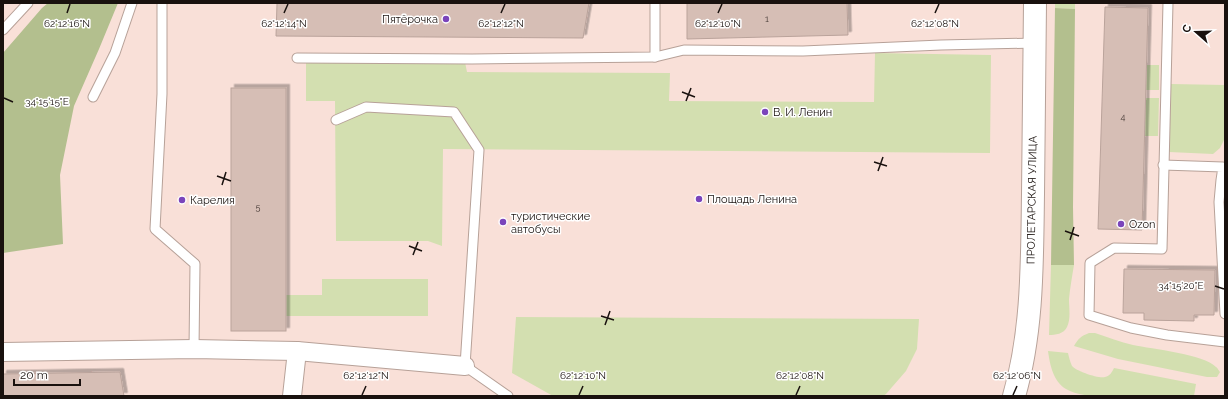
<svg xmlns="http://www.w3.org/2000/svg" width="1228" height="399" viewBox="0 0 1228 399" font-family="Raleway,sans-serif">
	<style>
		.green { fill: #d3dfb0 }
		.forest { fill: #b3bf8e }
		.building { fill: #d6beb5; stroke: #baa39b; filter: url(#shadow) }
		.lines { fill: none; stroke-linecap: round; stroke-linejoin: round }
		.service-casing { stroke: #b7a198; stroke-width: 11 }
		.minor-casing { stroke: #b7a198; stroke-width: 20 }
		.tertiary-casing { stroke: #b7a198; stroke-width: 24 }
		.service { stroke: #fff; stroke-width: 9 }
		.minor { stroke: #fff; stroke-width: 18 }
		.tertiary { stroke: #fff; stroke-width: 22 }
		.ticks { fill: none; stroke: #19110e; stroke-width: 1.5 }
		.poi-dot { fill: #7a44bb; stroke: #fff; stroke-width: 1.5 }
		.labels { text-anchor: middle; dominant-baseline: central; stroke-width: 3; stroke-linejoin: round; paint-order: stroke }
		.number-label { font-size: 9px; fill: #483c38 }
		.poi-label { font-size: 11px; fill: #19110e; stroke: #fff; text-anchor: start }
		.street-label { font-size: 11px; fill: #19110e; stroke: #fff }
		.ticks-label { font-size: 10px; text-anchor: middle; fill: #19110e; stroke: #fff; stroke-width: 3; stroke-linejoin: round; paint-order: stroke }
	</style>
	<defs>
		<filter id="shadow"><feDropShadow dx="3.5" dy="-3.5" stdDeviation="0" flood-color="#0004"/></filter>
	</defs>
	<rect width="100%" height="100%" fill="#f9e0d8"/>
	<g class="green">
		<path d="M1055 3H1075V9L1055 8Z"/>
		<path d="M875 53 991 55 990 153 443 149 442 246 428 241H336L335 101H306V62H465L467 72 670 73 669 101 874 102Z"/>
		<path d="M1147 65H1159V90H1146Z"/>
		<path d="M1171 84 1225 85 1224 140 1220 148 1213 154 1169 152Z"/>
		<path d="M1145 98H1159L1158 136H1144Z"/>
		<path d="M1051 265H1074C1072 277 1070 288 1069 299 1069 308 1071 319 1067 327 1064 334 1055 335 1049 335Z"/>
		<path d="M322 279H428V316H286V295H322Z"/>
		<path d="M516 317 919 319 917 349 906 371 886 394 883 396H553L512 373Z"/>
		<path d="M1089 333H1095C1108 337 1120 342 1133 345 1152 349 1204 354 1216 367 1217 367 1219 371 1220 372L1217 377H1207L1118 359 1074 346C1078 339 1081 336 1089 333Z"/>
		<path d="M1048 351 1068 353C1069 357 1070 362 1072 366 1076 371 1099 379 1105 377 1110 376 1112 372 1114 368L1196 384 1194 396C1174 396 1153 396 1132 396 1113 396 1082 399 1066 389 1053 381 1050 365 1048 351Z"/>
	</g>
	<g class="forest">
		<path d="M48 3H118L99 49 74 106 60 175 63 244 3 253V53L42 8Z"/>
		<path d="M1055 8 1075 9 1073 207 1074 265H1051Z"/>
	</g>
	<g class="building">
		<path d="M277 3H589L583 38 276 36Z"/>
		<path d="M687 3H847L848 35 687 39Z"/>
		<path d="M1105 7 1148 8 1142 230 1098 229Z"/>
		<rect x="231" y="88" width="55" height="243"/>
		<path d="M1124 269 1215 270 1214 315H1194V321L1144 320V313H1123Z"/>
		<path d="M120 372 124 396H3V374Z"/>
	</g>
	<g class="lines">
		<g class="service-casing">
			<g id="service">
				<path d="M162 3V94L155 229 195 264 194 349"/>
				<path d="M655 3V57"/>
				<path d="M1168 3 1162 249 1114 248 1090 263 1089 315 1131 328 1167 335 1225 342"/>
				<path d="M3 30 28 3"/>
				<path d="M297 58 472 59 655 57 684 50 803 51 941 45 1034 43"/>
				<path d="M93 97 115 53 132 3"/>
				<path d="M336 120 366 107 454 112 479 150 465 366 508 396"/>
				<path d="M1163 165 1223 167 1221 180 1219 202 1225 314"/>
			</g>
		</g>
		<g class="minor-casing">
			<g id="minor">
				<path d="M3 352 194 349 297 351 465 366"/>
				<path d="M292 396 297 351"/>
			</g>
		</g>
		<g class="tertiary-casing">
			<path id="tertiary" d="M1014 396C1033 331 1032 261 1033 194 1034 130 1034 67 1035 3"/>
		</g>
		<use href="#service" class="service"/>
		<use href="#minor" class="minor"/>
		<use href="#tertiary" class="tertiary"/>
	</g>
	<path class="ticks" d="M67 13 70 4M284 13 288 4M501 13 505 4M718 13 722 4M935 13 939 4M682 92 695 97M4 98 13 102M686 101 691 88M874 162 887 166M878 171 883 157M217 176 231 181M222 185 226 172M1065 231 1079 236M1070 240 1074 227M409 246 422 251M413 255 418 242M1215 286 1224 289M601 316 614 320M605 325 610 311M362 395 366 386M579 395 583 386M796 395 800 386M1013 395 1017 386"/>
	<g class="poi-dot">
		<circle cx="446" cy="19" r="4"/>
		<circle cx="765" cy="112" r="4"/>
		<circle cx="699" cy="199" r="4"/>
		<circle cx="182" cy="200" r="4"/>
		<circle cx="503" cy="222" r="4"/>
		<circle cx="1121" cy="224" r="4"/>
	</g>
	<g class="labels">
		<g class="number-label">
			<text x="767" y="19">1</text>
			<text x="1123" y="117">4</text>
			<text x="258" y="207">5</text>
		</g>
		<g class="poi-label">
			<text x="438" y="19" text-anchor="end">Пятёрочка</text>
			<text x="773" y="112">В. И. Ленин</text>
			<text x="707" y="199">Площадь Ленина</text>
			<text x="190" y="200">Карелия</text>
			<text x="511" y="216">туристические<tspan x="511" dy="13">автобусы</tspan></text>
			<text x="1129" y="224">Ozon</text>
		</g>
		<g class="street-label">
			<text transform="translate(1032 200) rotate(-89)">ПРОЛЕТАРСКАЯ УЛИЦА</text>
		</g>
	</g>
	<g class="ticks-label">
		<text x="67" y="27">62°12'16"N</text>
		<text x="284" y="27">62°12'14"N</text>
		<text x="501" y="27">62°12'12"N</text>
		<text x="718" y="27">62°12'10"N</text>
		<text x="935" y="27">62°12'08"N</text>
		<text x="47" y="105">34°15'15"E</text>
		<text x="1181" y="289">34°15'20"E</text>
		<text x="366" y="379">62°12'12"N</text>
		<text x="583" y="379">62°12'10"N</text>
		<text x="800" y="379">62°12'08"N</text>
		<text x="1017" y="379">62°12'06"N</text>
	</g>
	<rect width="1228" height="399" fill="none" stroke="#19110e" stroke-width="8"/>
	<g transform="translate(1196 32) rotate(290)" stroke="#ffffff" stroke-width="3" paint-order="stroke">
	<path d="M0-3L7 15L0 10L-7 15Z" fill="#19110e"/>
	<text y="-6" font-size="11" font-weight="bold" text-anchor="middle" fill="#19110e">С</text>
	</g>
	<path d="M14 379v6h66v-6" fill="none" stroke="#19110e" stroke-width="2"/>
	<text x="20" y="379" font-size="12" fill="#19110e" stroke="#ffffff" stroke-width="3" paint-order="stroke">20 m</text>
</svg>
